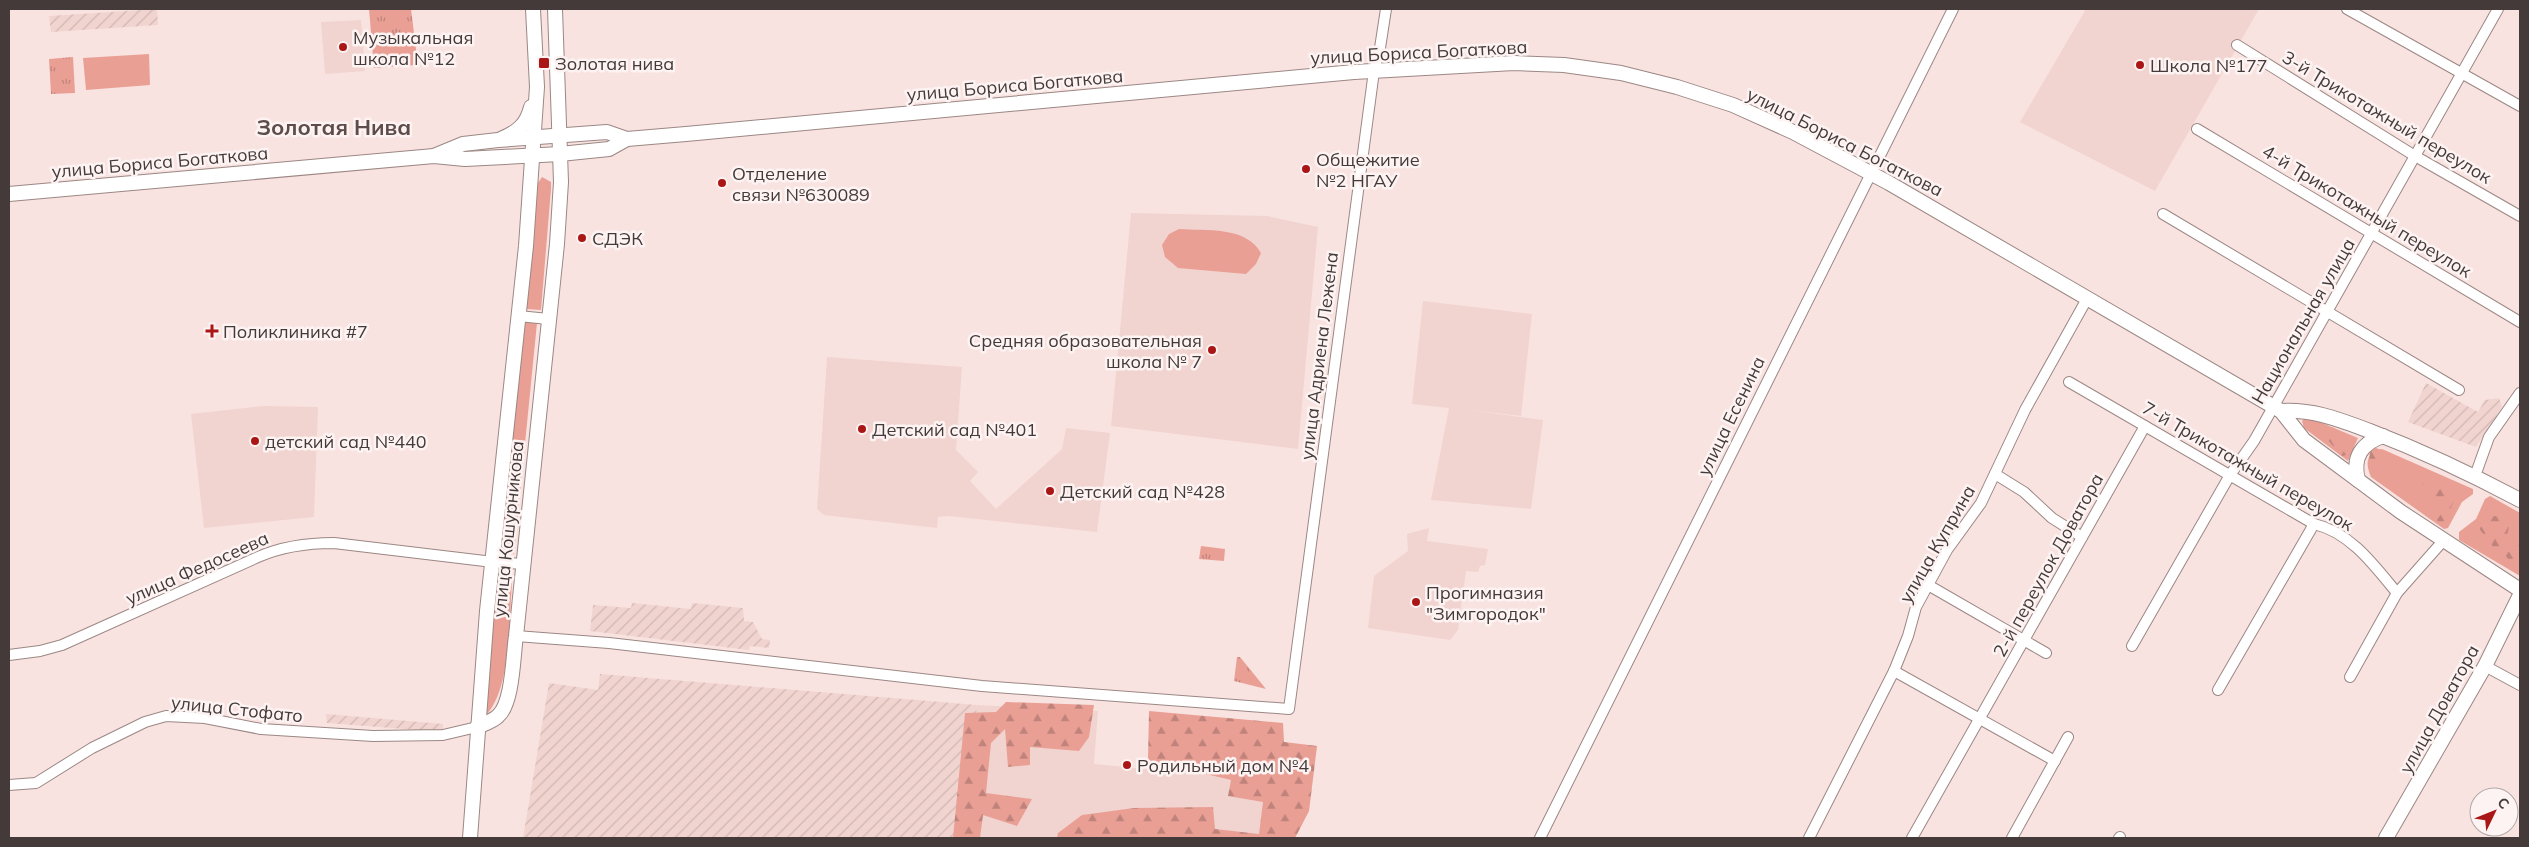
<svg xmlns="http://www.w3.org/2000/svg" width="2529" height="847" viewBox="0 0 2529 847" font-family="Mulish,sans-serif">
	<style>
		.built { fill: #f1d4cf }
		.industrial { fill: url(#industrial-furrows) }
		.grass { fill: #ea9f95 }
		.forest { fill: url(#forest-firs) }
		.park { fill: url(#park-tufts) }
		.lines { fill: none; stroke-linecap: round; stroke-linejoin: round }
		.minor-casing { stroke: #9b8784; stroke-width: 12 }
		.major-casing { stroke: #9b8784; stroke-width: 16 }
		.minor { stroke: #fff; stroke-width: 10 }
		.major { stroke: #fff; stroke-width: 14 }
		.poi-dot { fill: #a91615; stroke: #fcf3f2; stroke-width: 2 }
		.labels { text-anchor: middle; dominant-baseline: central; stroke-width: 5; stroke-linejoin: round; paint-order: stroke }
		.poi-label { font-size: 18px; fill: #433a39; stroke: #fcf3f2; text-anchor: start }
		.street-label { font-size: 18px; fill: #433a39; stroke: #fcf3f2 }
		.district-label { font-size: 22px; font-weight: bold; fill: #5d4c49; stroke: #fcf3f2 }
	</style>
	<defs>
		<pattern id="industrial-furrows" width="10" height="10" patternUnits="userSpaceOnUse" patternTransform="scale(1.25)"><rect width="10" height="10" fill="#f1d4cf"/><path d="M-1 1l2-2M0 10L10 0M9 11l2-2" fill="none" stroke="#d0b7b2"/></pattern>
		<pattern id="forest-firs" width="22" height="20" patternUnits="userSpaceOnUse" patternTransform="scale(1.25)"><rect width="22" height="20" fill="#ea9f95"/><path d="M5 1l3.5 6h-7zM16 11l3.5 6h-7z" fill="#bf837b"/></pattern>
		<pattern id="park-tufts" width="24" height="20" patternUnits="userSpaceOnUse" patternTransform="scale(1.25)"><rect width="24" height="20" fill="#ea9f95"/><path d="M3 7l-1-3M5 7V3M7 7l1-3M15 17l-1-3M17 17v-4M19 17l1-3" fill="none" stroke="#bf837b"/></pattern>
	</defs>
	<rect width="100%" height="100%" fill="#f9e3e0"/>
	<g class="built">
		<path d="M2086 9H2259L2155 191 2020 122Z"/>
		<path d="M361 20 365 71 325 74 321 22Z"/>
		<path d="M1131 213 1267 216 1318 227 1298 449 1111 426Z"/>
		<path d="M1423 301 1532 314 1521 416 1470 410 1543 420 1531 509 1431 500 1449 408 1412 404Z"/>
		<path d="M827 357 962 367 956 450 978 472 970 481 996 509 1062 449 1066 428 1110 433 1097 532 949 516 938 517 937 528 824 515 817 509Z"/>
		<path d="M262 406 318 407 314 517 204 528 191 414Z"/>
		<path d="M1429 528 1427 541 1488 549 1485 565 1480 566 1478 572 1466 571 1458 630 1450 640 1368 628 1374 576 1408 551 1407 534Z"/>
		<path d="M977 705 1098 711 1094 764 1179 772 1182 730 1317 746 1309 811 1295 838H968Z"/>
	</g>
	<g class="industrial">
		<path d="M157 9 158 25 51 32 49 16Z"/>
		<path d="M2426 383 2478 412 2485 400 2499 398 2502 407 2476 447 2408 422Z"/>
		<path d="M632 603 691 609 692 603 743 608 744 621 753 622 762 639 770 640 769 648 750 646 749 650 590 631 593 605 631 608Z"/>
		<path d="M600 674 977 705 968 838H523L549 683 598 690Z"/>
		<path d="M326 714 443 724V732L327 723Z"/>
	</g>
	<g class="grass">
		<path d="M149 54 150 85 86 90 83 58Z"/>
		<path d="M542 177 551 182V189L541 310 526 309 538 183Z"/>
		<path d="M1179 229C1207 231 1246 226 1261 253L1256 264 1246 274 1178 268 1165 257 1162 245 1169 234Z"/>
		<path d="M523 322 537 323 514 554H501Z"/>
		<path d="M2305 418H2310L2358 438 2348 461 2304 428 2302 421Z"/>
		<path d="M2382 449 2473 489V494L2462 502 2448 528 2444 529 2371 477C2365 464 2366 452 2382 449Z"/>
		<path d="M2490 496 2520 513V576L2459 540V532L2476 519 2485 499Z"/>
		<path d="M496 582 512 583C509 620 511 687 487 714L484 709Z"/>
	</g>
	<g class="forest">
		<path d="M2332 427 2336 429 2349 448 2346 455 2342 456 2328 440V431Z"/>
		<path d="M2376 448 2390 453 2391 458 2374 465 2369 463 2370 450Z"/>
		<path d="M2437 481 2442 483 2445 489 2455 498 2444 524 2439 525 2437 520 2443 511 2442 504 2423 492 2421 483 2428 485Z"/>
		<path d="M2489 512 2493 516 2504 517C2514 529 2505 531 2506 543L2512 545 2517 543 2516 539 2520 535V565L2510 562 2504 553 2497 552 2475 523 2483 513Z"/>
		<path d="M1006 702 1094 705 1089 737 1079 751 1030 747V765L1008 767 1005 729 991 743 986 793 1032 799 1017 826 983 815 980 838H953L965 713 996 712Z"/>
		<path d="M1149 711 1283 723 1284 742 1317 746 1309 811 1295 838H1057L1058 833 1082 815 1134 808 1213 807 1215 829 1259 834 1263 802 1228 796 1231 780 1148 760Z"/>
	</g>
	<g class="park">
		<path d="M369 9H411L418 65 374 68Z"/>
		<path d="M73 57 75 93 51 94 49 59Z"/>
		<path d="M1201 546 1225 549 1224 561 1199 559Z"/>
		<path d="M1237 657H1240L1266 689 1234 681Z"/>
	</g>
	<g class="lines">
		<g class="minor-casing">
			<g id="minor">
				<path d="M2347 9 2520 106"/>
				<path d="M2237 45 2415 156 2520 216"/>
				<path d="M2197 129 2520 322"/>
				<path d="M2163 214 2459 390"/>
				<path d="M519 316 548 319"/>
				<path d="M2069 382 2314 524C2350 532 2374 565 2397 593"/>
				<path d="M1995 474 2024 492 2052 518 2082 537"/>
				<path d="M2475 476 2489 437 2520 393"/>
				<path d="M1928 585 2046 653"/>
				<path d="M516 636 609 643 982 686 1289 709 1374 71 1380 48 1386 9"/>
				<path d="M2132 646 2230 475 2254 441 2498 9"/>
				<path d="M9 655 40 651 62 645 258 557C283 546 307 543 334 543L493 562 523 564"/>
				<path d="M2485 666 2520 685"/>
				<path d="M1894 671 2055 761"/>
				<path d="M2350 677 2397 593 2443 541"/>
				<path d="M2218 690 2314 524"/>
				<path d="M9 785 36 783 92 748 145 722 166 716 205 718 261 729 373 736 443 735 477 727"/>
				<path d="M1540 838 1953 9"/>
				<path d="M1809 838 1894 671 1908 636 1916 607 1947 550 1981 503 2025 410 2088 297"/>
				<path d="M1912 838 2145 426"/>
				<path d="M2012 838 2068 737"/>
				<path d="M2119 838 2120 837"/>
			</g>
		</g>
		<g class="major-casing">
			<g id="major">
				<path d="M501 139C518 132 527 124 531 107"/>
				<path d="M434 156 463 144 498 140 607 132 627 139 686 134 1354 72 1514 63 1564 65 1621 73 1677 87 1733 105 1793 132 1889 183 2281 411 2304 440 2401 512 2520 590"/>
				<path d="M9 194 434 156 465 159 560 154 609 149 627 139"/>
				<path d="M2281 411C2314 409 2340 420 2370 431 2422 451 2471 474 2520 500"/>
				<path d="M2358 480C2352 457 2362 443 2383 436"/>
				<path d="M477 727C484 724 493 721 498 716 513 703 513 655 516 636L557 244 561 182 555 9"/>
				<path d="M470 838 487 611 526 246 537 87 533 9"/>
				<path d="M2386 838 2485 666 2520 595"/>
			</g>
		</g>
		<use href="#minor" class="minor"/>
		<use href="#major" class="major"/>
	</g>
	<g class="poi-dot">
		<circle cx="343" cy="47" r="5"/>
		<rect x="538" y="57" width="12" height="12" rx="2.5"/>
		<circle cx="2140" cy="65" r="5"/>
		<circle cx="1306" cy="169" r="5"/>
		<circle cx="722" cy="183" r="5"/>
		<circle cx="582" cy="238" r="5"/>
		<path d="M209.5 323.5h5v5h5v5h-5v5h-5v-5h-5v-5h5z"/>
		<circle cx="1212" cy="350" r="5"/>
		<circle cx="862" cy="429" r="5"/>
		<circle cx="255" cy="441" r="5"/>
		<circle cx="1050" cy="491" r="5"/>
		<circle cx="1416" cy="602" r="5"/>
		<circle cx="1127" cy="765" r="5"/>
	</g>
	<g class="labels">
		<g class="poi-label">
			<text x="353" y="37">Музыкальная<tspan x="353" dy="21">школа №12</tspan></text>
			<text x="555" y="63">Золотая нива</text>
			<text x="2150" y="65">Школа №177</text>
			<text x="1316" y="159">Общежитие<tspan x="1316" dy="21">№2 НГАУ</tspan></text>
			<text x="732" y="173">Отделение<tspan x="732" dy="21">связи №630089</tspan></text>
			<text x="592" y="238">СДЭК</text>
			<text x="223" y="331">Поликлиника #7</text>
			<text x="1202" y="340" text-anchor="end">Средняя образовательная<tspan x="1202" dy="21">школа № 7</tspan></text>
			<text x="872" y="429">Детский сад №401</text>
			<text x="265" y="441">детский сад №440</text>
			<text x="1060" y="491">Детский сад №428</text>
			<text x="1426" y="592">Прогимназия<tspan x="1426" dy="21">"Зимгородок"</tspan></text>
			<text x="1137" y="765">Родильный дом №4</text>
		</g>
		<g class="street-label">
			<text transform="translate(1419 52) rotate(-3)">улица Бориса Богаткова</text>
			<text transform="translate(1015 85) rotate(-5)">улица Бориса Богаткова</text>
			<text transform="translate(2387 117) rotate(31)">3-й Трикотажный переулок</text>
			<text transform="translate(1845 142) rotate(27)">улица Бориса Богаткова</text>
			<text transform="translate(160 162) rotate(-5)">улица Бориса Богаткова</text>
			<text transform="translate(2367 211) rotate(31)">4-й Трикотажный переулок</text>
			<text transform="translate(2303 321) rotate(-60)">Национальная улица</text>
			<text transform="translate(1319 356) rotate(-83)">улица Адриена Лежена</text>
			<text transform="translate(1731 416) rotate(-64)">улица Есенина</text>
			<text transform="translate(2248 466) rotate(30)">7-й Трикотажный переулок</text>
			<text transform="translate(508 529) rotate(-84)">улица Кошурникова</text>
			<text transform="translate(1937 544) rotate(-60)">улица Куприна</text>
			<text transform="translate(2048 565) rotate(-61)">2-й переулок Доватора</text>
			<text transform="translate(197 568) rotate(-24)">улица Федосеева</text>
			<text transform="translate(237 709) rotate(6)">улица Стофато</text>
			<text transform="translate(2439 709) rotate(-61)">улица Доватора</text>
		</g>
		<g class="district-label">
			<text x="334" y="127">Золотая Нива</text>
		</g>
	</g>
	<rect width="2529" height="847" fill="none" stroke="#433a39" stroke-width="20"/>
	<g transform="translate(2494 812) rotate(47)"><circle r="24" fill="#fcf3f2" stroke="#b2a9a8"/>
	<path d="M0-4L9 19L0 12L-9 19Z" fill="#a91615"/>
	<text y="-8" font-size="14" font-weight="bold" text-anchor="middle" fill="#433a39">С</text>
	</g>
</svg>
